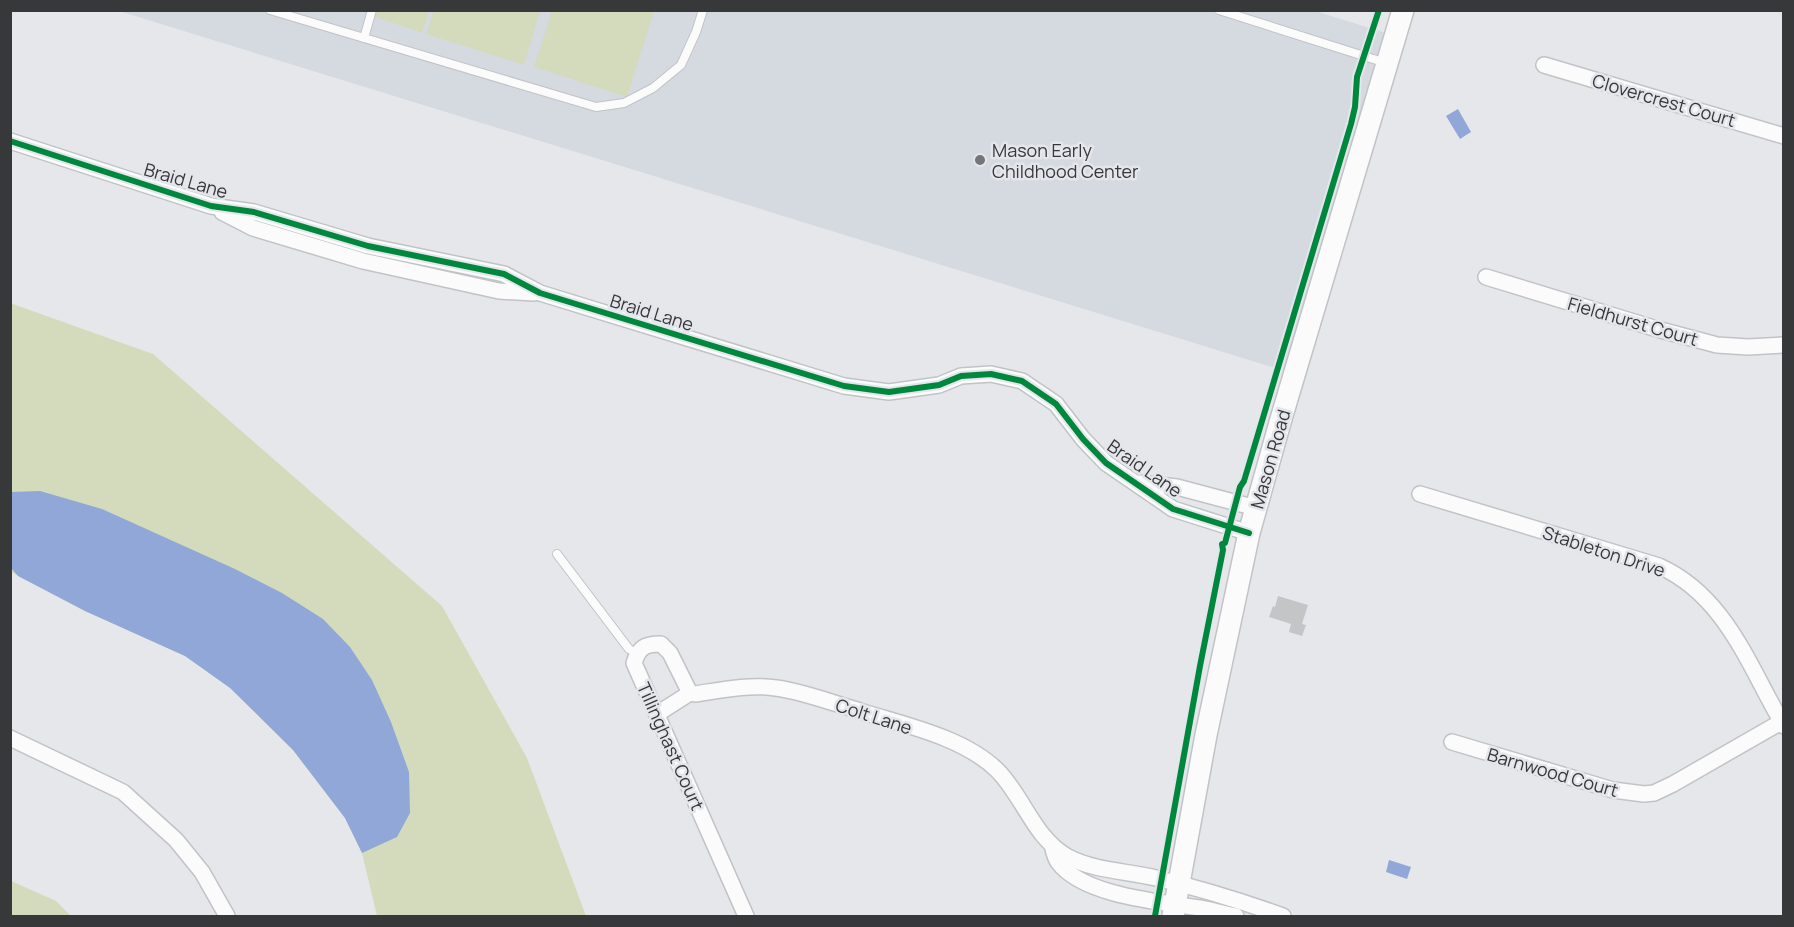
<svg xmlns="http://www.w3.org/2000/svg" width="1794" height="927" viewBox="0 0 1794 927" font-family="Manrope,sans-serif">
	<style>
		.built { fill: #d5d9e0 }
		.green { fill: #d3dbbc }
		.water { fill: #91a7d7 }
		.building { fill: #c4c5c7 }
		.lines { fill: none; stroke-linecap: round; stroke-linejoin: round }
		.service-casing { stroke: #c2c3c6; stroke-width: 10 }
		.minor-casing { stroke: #c2c3c6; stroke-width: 18 }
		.secondary-casing { stroke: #c2c3c6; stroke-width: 24 }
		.service { stroke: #fbfbfc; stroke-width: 8 }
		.minor { stroke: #fbfbfc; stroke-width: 15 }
		.secondary { stroke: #fbfbfc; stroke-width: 21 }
		.cycleway-casing { stroke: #e4e6ec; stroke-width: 10 }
		.cycleway { stroke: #00873e; stroke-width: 6 }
		.poi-dot { fill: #747578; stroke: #e4e6ec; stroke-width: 2 }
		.labels { text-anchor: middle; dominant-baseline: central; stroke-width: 5; stroke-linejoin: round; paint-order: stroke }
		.street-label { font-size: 18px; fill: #37383a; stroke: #e4e6ec }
		.poi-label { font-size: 18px; fill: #37383a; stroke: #e4e6ec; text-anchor: start }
	</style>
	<rect width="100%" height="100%" fill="#e6e7ea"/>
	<path class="built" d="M1312 10 1395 36 1295 374 119 11Z"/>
	<g class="green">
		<path d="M434 10H540V11L524 65 426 34Z"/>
		<path d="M372 11H429L422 33 371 15Z"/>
		<path d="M552 11H654L627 97 534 67Z"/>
		<path d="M10 303 153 354 442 606 527 758 586 916H377L362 853 345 818 293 750 231 688 185 656 85 611 11 572Z"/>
		<path d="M11 881 56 901 71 916H11Z"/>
	</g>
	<g class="water">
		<path d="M1458 109 1471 132 1460 139 1446 116Z"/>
		<path d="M40 491 102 509 235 569 282 593 323 619 350 647 372 680 391 722 409 772 410 813 397 837 362 853 345 818 293 750 230 688 185 656 85 611 18 576 11 568V492Z"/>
		<path d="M1389 860 1411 867 1407 879 1386 872Z"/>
	</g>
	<path class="building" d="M1278 596 1308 605 1302 624 1306 625 1302 636 1289 632 1291 624 1269 617 1273 606 1275 607Z"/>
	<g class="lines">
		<g class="service-casing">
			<g id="service">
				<path d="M270 10 596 107 624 103 653 88 681 65 696 32 703 10"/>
				<path d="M1219 10 1386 63"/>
				<path d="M364 38 372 10"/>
				<path d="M557 554 629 649 637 653"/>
			</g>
		</g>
		<g class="minor-casing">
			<g id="minor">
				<path d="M1544 65 1784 136"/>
				<path d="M10 141 211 206 254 212 368 246 504 274 540 293 844 386 889 392 939 385 961 376 991 374 1022 381 1056 404 1083 439 1106 463 1173 509 1249 533"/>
				<path d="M222 212 253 228 363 261 499 291 534 293"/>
				<path d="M1486 277 1657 329 1717 345 1748 347 1784 345"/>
				<path d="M1139 483 1177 487 1256 508"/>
				<path d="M1420 494 1659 566C1726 596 1749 667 1784 726"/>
				<path d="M690 693 670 653 661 644C645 644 639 647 634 663L746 916"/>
				<path d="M657 714 690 693 695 694C721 690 750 684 776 688 805 692 832 703 860 711 904 725 963 737 997 770 1024 797 1033 837 1068 857 1095 871 1127 871 1156 878 1199 888 1241 901 1283 916"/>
				<path d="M10 738 123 792 176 840 202 872 227 916"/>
				<path d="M1452 742 1613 790 1644 794 1654 793 1673 784 1781 722"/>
				<path d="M1053 849C1054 853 1056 859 1058 862 1083 896 1161 902 1200 908 1212 910 1224 914 1236 916"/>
			</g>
		</g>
		<g class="secondary-casing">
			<path id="secondary" d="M1173 916 1206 735 1249 533 1281 419 1403 10"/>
		</g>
		<use href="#service" class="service"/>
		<use href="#minor" class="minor"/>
		<use href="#secondary" class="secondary"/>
		<g class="cycleway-casing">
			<g id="cycleway">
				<path d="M10 141 211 206 254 212 368 246 504 274 540 293 844 386 889 392 939 385 961 376 991 374 1022 381 1056 404 1083 439 1106 463 1173 509 1249 533"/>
				<path d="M1155 916 1200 666 1223 550 1222 544 1225 543 1240 487 1244 481 1351 124 1355 107 1357 77 1379 10"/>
			</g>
		</g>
		<use href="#cycleway" class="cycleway"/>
	</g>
	<circle class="poi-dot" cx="980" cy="160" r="6"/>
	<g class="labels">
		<g class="street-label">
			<text transform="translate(1664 100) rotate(16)">Clovercrest Court</text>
			<text transform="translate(186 180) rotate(16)">Braid Lane</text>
			<text transform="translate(652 312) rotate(17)">Braid Lane</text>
			<text transform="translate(1633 321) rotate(16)">Fieldhurst Court</text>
			<text transform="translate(1270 459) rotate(-74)">Mason Road</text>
			<text transform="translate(1145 468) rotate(35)">Braid Lane</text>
			<text transform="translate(1604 551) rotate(18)">Stableton Drive</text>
			<text transform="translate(874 716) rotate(18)">Colt Lane</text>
			<text transform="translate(671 746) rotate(66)">Tillinghast Court</text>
			<text transform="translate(1553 772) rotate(16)">Barnwood Court</text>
		</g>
		<g class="poi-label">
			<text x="992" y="150">Mason Early<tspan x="992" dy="21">Childhood Center</tspan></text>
		</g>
	</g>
	<rect width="1794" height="927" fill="none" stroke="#37383a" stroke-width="24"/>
</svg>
